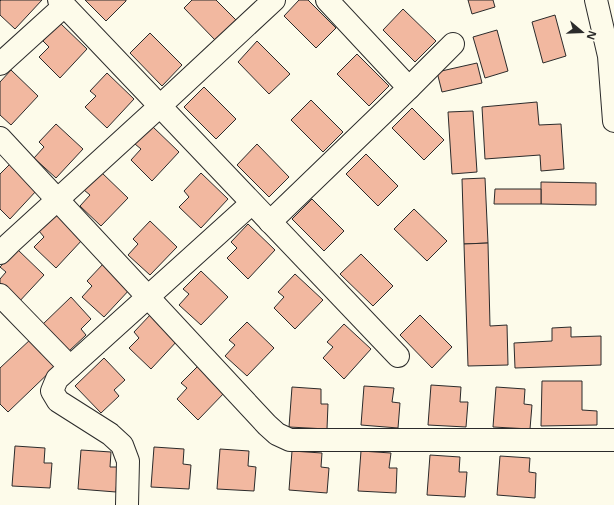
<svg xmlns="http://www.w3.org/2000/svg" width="614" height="505" viewBox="0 0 614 505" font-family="'Noto Sans',sans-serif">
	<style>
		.building { fill: #f2b8a0; stroke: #2b2b2b }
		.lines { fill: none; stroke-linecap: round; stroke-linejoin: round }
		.minor-casing { stroke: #2b2b2b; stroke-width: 24 }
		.minor { stroke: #fdfbea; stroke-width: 22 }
	</style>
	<rect width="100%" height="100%" fill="#fdfbea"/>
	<g class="building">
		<path d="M1 0H42L15 29 0 15V1Z"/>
		<path d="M85 0H126V1L106 21Z"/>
		<path d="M192 0H216L236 20 216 41 184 8Z"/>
		<path d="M299 0H308L336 28 316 48 284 16Z"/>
		<path d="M468 0H493L495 7 472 14Z"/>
		<path d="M403 9 436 41 415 62 383 30Z"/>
		<path d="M555 15 566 56 543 63 532 22Z"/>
		<path d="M60 23 87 49 60 78 39 57 49 47 43 41Z"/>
		<path d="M497 30 508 71 485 78 473 37Z"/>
		<path d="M150 33 182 65 162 86 130 53Z"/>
		<path d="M257 41 290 74 269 94 238 62Z"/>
		<path d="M357 54 389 86 369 106 337 74Z"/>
		<path d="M477 63 482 83 442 92 437 72Z"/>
		<path d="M11 70 38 96 11 125 0 115V82Z"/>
		<path d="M107 73 134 99 107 128 85 107 96 96 90 91Z"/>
		<path d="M204 87 236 119 216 139 184 107Z"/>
		<path d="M311 100 343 132 323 152 291 120Z"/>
		<path d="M537 102 539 125 561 124 564 169 541 171 540 155 485 159 482 107Z"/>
		<path d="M412 108 444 140 424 160 392 128Z"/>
		<path d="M473 111 477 172 452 174 448 112Z"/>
		<path d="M56 124 83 149 56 178 34 158 44 147 39 142Z"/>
		<path d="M152 126 179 152 152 181 131 160 141 149 135 144Z"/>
		<path d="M257 144 289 177 269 197 237 165Z"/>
		<path d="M366 154 398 186 378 206 346 174Z"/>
		<path d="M10 164 37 190 10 219 0 209V174Z"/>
		<path d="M101 172 128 198 101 226 80 206 90 195 84 190Z"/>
		<path d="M201 173 228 199 201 228 179 207 189 197 184 191Z"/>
		<path d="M485 178 488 243 464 244 462 179Z"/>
		<path d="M541 182 596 183V205L541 204Z"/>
		<path d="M495 189H541V204H494Z"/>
		<path d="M312 199 344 231 324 251 292 219Z"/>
		<path d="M414 209 447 241 427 261 394 229Z"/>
		<path d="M56 213 83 239 56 268 34 247 44 237 39 231Z"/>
		<path d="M150 221 177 247 150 275 128 255 138 244 133 239Z"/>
		<path d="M248 224 275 250 248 279 227 258 237 248 231 242Z"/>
		<path d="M488 243 490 326 507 325 508 365 468 366 464 244Z"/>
		<path d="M17 249 44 275 17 304 0 287V279L6 272 0 267Z"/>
		<path d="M361 254 393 286 373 306 340 274Z"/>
		<path d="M104 263 131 288 104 317 82 297 92 286 87 281Z"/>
		<path d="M201 271 228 297 201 325 179 305 189 294 183 289Z"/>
		<path d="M295 274 323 300 295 329 274 308 284 297 278 292Z"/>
		<path d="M71 297 91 319 81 329 86 335 68 352 42 325Z"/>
		<path d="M151 314 178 340 151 369 129 348 139 338 134 332Z"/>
		<path d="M420 315 452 347 432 368 400 335Z"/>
		<path d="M247 322 274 348 247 376 225 356 235 345 229 340Z"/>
		<path d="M344 324 371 349 344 379 323 358 333 347 327 342Z"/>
		<path d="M571 327V337L601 336V365L515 368 514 343 552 341V328Z"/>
		<path d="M32 338 57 365 8 412 0 404V368Z"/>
		<path d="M104 358 125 380 114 390 119 396 101 413 75 386Z"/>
		<path d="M199 365 226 391 198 420 177 399 187 388 181 383Z"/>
		<path d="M542 381H582V410L597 411V425L541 426Z"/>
		<path d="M431 385 461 387 460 402H468L466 427 428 425Z"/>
		<path d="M364 386 394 388 392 402 400 403 398 428 361 425Z"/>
		<path d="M292 387 321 389V404H328L327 429 289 427Z"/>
		<path d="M496 387 525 389 524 404 532 405 530 429 493 427Z"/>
		<path d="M15 446 45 448 44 463H52L50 488 12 486Z"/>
		<path d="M154 447 184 449 183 464 191 465 189 489 151 487Z"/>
		<path d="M220 449 249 451 248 466 256 467 254 491 217 489Z"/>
		<path d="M81 450 111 452 110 467H118L116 492 78 489Z"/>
		<path d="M292 451 322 453 321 467 329 468 327 493 289 490Z"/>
		<path d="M361 451 391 453 389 468H397L396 493 358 491Z"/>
		<path d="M430 455 460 457 459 472H467L465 497 427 495Z"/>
		<path d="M500 456 530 458 529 472 536 473 535 498 497 495Z"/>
	</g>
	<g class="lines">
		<g class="minor-casing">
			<g id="minor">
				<path d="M59 0 398 356"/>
				<path d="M327 0 409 88"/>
				<path d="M596 0 609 56 614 121"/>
				<path d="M0 64 64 6"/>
				<path d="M0 138 267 425 277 434 290 440H614"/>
				<path d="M270 222 409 88 453 44"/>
				<path d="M0 253 10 243 160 106 274 0"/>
				<path d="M0 295 70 367"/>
				<path d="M127 505 128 461 122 445 110 434 58 401 52 391 57 379 252 203"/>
			</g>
		</g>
		<use href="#minor" class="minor"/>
	</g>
	<g transform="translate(582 32) rotate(109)" stroke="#fdfbea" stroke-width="3" paint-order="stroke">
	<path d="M0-3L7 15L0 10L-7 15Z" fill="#2b2b2b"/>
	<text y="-6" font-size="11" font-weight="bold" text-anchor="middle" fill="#2b2b2b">N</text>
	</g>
</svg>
